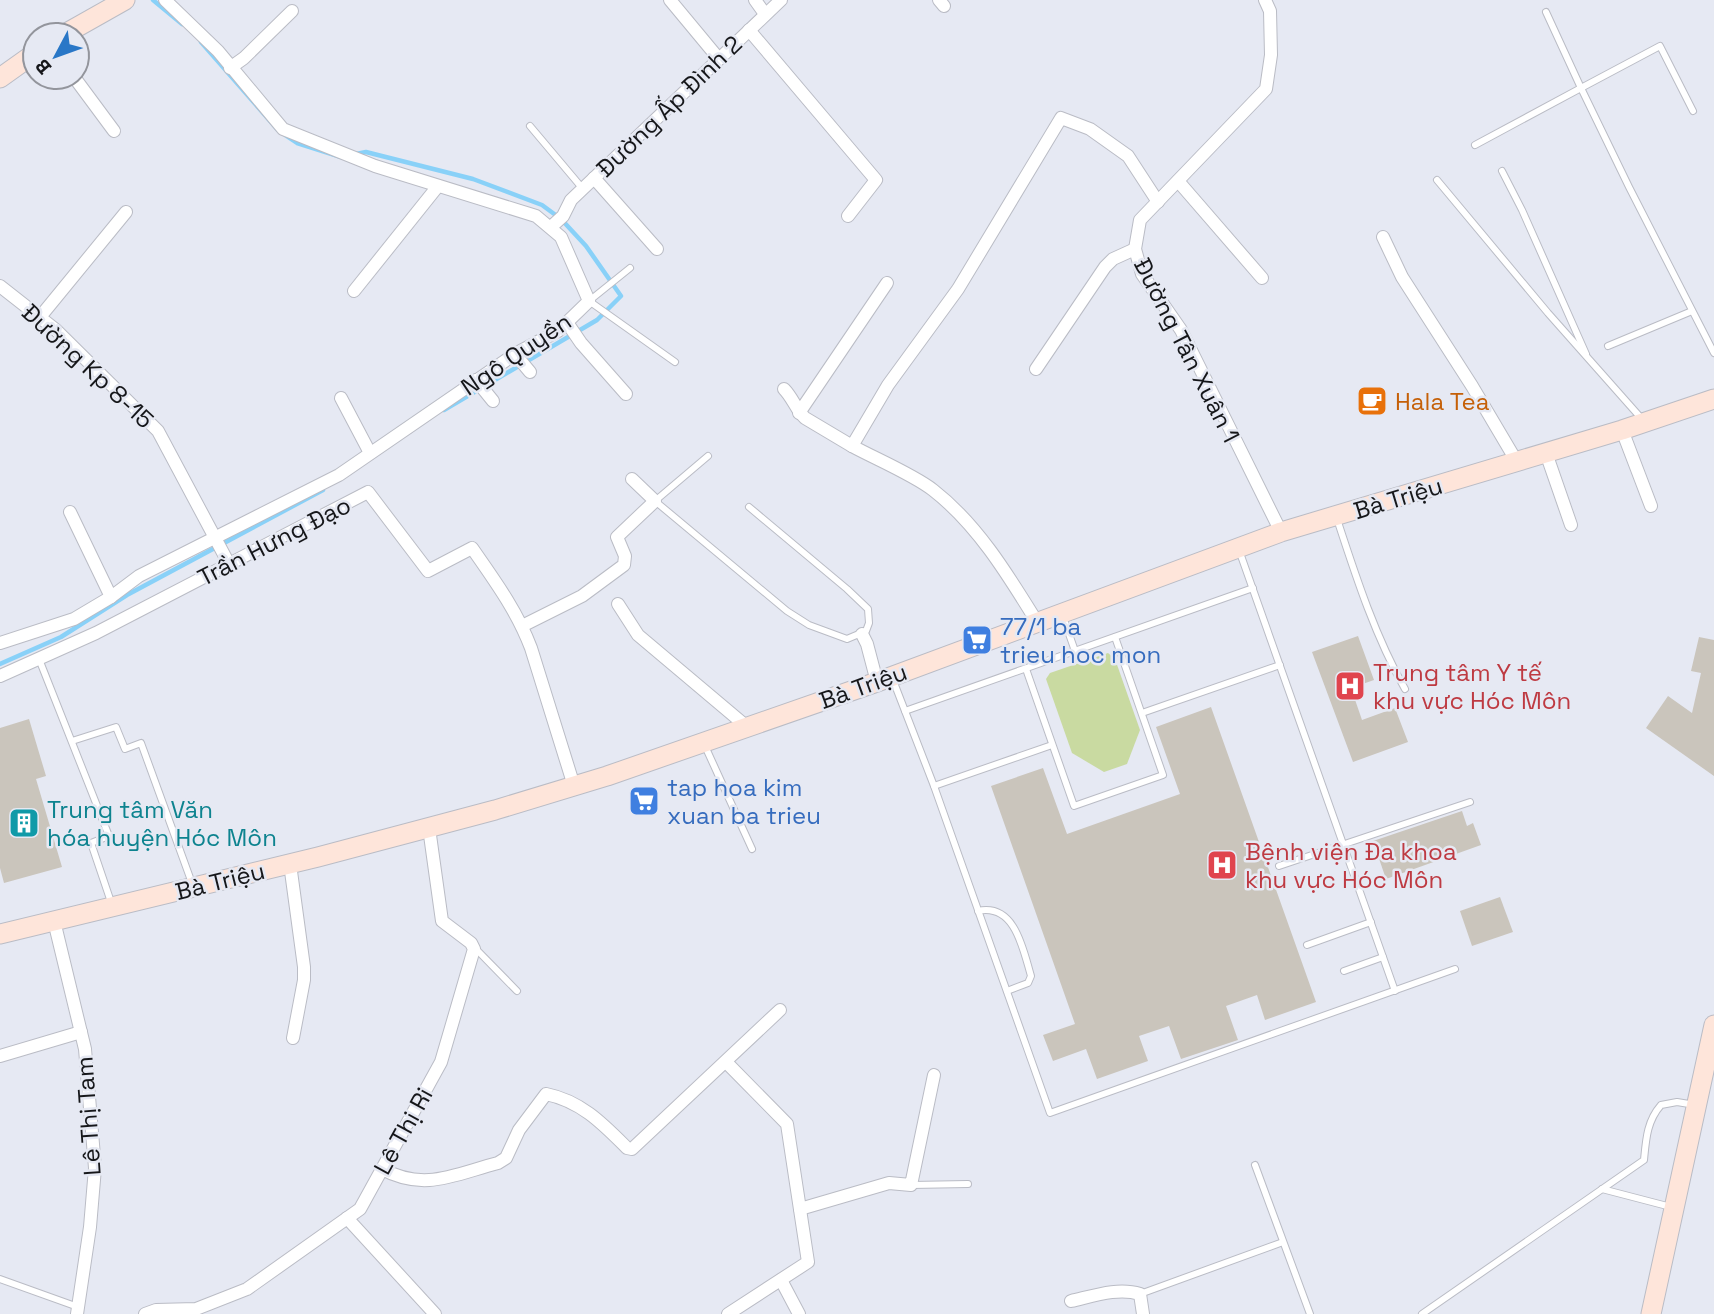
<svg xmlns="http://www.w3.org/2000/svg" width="1714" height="1314" viewBox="0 0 1714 1314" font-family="'Space Grotesk',sans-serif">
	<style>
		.green { fill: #c9daa1 }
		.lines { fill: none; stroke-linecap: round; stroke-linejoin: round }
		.stream { stroke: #89d1f8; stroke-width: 4.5 }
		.building { fill: #cac5bc }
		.lane-casing { stroke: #babcc5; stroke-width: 8 }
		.street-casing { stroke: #babcc5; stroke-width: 14 }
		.secondary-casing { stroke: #babcc5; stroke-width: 21 }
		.lane { stroke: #fff; stroke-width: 6 }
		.street { stroke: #fff; stroke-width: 12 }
		.secondary { stroke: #fee5da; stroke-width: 19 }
		.labels { text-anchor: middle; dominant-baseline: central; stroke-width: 5; stroke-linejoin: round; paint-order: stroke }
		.street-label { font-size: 24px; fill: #16171a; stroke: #e6e9f3 }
		.food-label { font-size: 24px; fill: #c56008; stroke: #e6e9f3; text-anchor: start }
		.shop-label { font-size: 24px; fill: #366cbe; stroke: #e6e9f3; text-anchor: start }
		.health-label { font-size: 24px; fill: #be3a42; stroke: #e6e9f3; text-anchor: start }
		.culture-label { font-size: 24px; fill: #0d838f; stroke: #e6e9f3; text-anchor: start }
	</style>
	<rect width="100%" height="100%" fill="#e6e9f3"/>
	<path class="green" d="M1108 653 1115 659 1140 730 1127 764 1104 772 1072 753 1046 679 1050 673Z"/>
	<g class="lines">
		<g class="stream">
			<path d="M153 0 182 24"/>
			<path d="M201 42 278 130"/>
			<path d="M285 135 297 143 341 157"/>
			<path d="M356 154 366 152 473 179 542 205 561 219 586 246 621 296 597 320 444 410"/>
			<path d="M0 664 61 637 127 595 323 490"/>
		</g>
	</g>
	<g class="building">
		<path d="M1358 636 1374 680 1351 688 1362 720 1395 708 1408 742 1353 762 1312 652Z"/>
		<path d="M1699 637 1714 640V776L1646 728 1668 696 1692 713 1701 673 1691 671Z"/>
		<path d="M1211 707 1316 1002 1265 1020 1257 995 1226 1006 1238 1040 1181 1059 1169 1026 1139 1036 1148 1061 1097 1079 1086 1049 1053 1061 1043 1035 1075 1024 991 786 1043 768 1067 834 1180 794 1156 727Z"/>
		<path d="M29 719 46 776 36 779 62 867 4 883 0 868V728Z"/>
		<path d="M1462 811 1467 826 1473 823 1481 845 1386 879 1373 841Z"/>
		<path d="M1500 897 1513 932 1472 946 1460 911Z"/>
	</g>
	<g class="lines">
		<g class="lane-casing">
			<g id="lane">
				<path d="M1693 111 1660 46 1581 88 1629 187 1714 353"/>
				<path d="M530 126 583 189"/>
				<path d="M1475 145 1581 88 1546 12"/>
				<path d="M1502 171 1522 210 1586 354"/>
				<path d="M1437 180 1548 313 1641 418"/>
				<path d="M630 268 589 301 675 362"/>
				<path d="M1608 346 1692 311"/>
				<path d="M708 456 655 501 787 611 809 625 847 639 866 631 869 623 868 609 847 589 749 507"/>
				<path d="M1337 519C1356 577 1375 636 1405 689"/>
				<path d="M1239 550 1395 991"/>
				<path d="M1063 617 1075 651"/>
				<path d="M39 659 109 836 91 843 112 905"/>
				<path d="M1026 669 1074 806 1163 775 1115 637"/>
				<path d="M893 680 934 786 1050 1113 1455 969"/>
				<path d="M905 711 1253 588"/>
				<path d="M1142 713 1280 665"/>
				<path d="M72 741 116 727 125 749 141 743 193 886"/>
				<path d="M705 746 752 849"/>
				<path d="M934 786 1052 745"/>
				<path d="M1279 866 1470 802"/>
				<path d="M978 911C1015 903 1023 949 1031 976L1028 983 1007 991"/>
				<path d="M1307 945 1371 922"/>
				<path d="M474 947 517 991"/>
				<path d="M1344 971 1383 957"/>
				<path d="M1255 1165 1310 1314"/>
				<path d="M911 1185 968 1184"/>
				<path d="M1602 1189 1671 1207"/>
				<path d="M0 1279 78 1307"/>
				<path d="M1140 1294 1283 1242"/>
				<path d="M1422 1314 1644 1160C1646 1139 1647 1121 1661 1105L1677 1102 1695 1105"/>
			</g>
		</g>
		<g class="street-casing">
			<g id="street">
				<path d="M670 0 719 59"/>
				<path d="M755 0 765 14"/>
				<path d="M939 0 944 6"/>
				<path d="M1265 0 1270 11 1271 55 1266 89 1140 220 1135 249 1142 274 1181 330 1281 532"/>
				<path d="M749 30 876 180 848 216"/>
				<path d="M230 68 244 58 292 11"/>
				<path d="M74 77 114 131"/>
				<path d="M594 178 657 249"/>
				<path d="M1178 181 1262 278"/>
				<path d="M551 227 563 216 571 200 781 0"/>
				<path d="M1383 237 1402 277 1472 386 1517 462"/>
				<path d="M0 286 56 330 158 431 229 564"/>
				<path d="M354 291 438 186"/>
				<path d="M40 317 126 212"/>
				<path d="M568 324 581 343 626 394"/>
				<path d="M515 354 530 372"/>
				<path d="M1036 369 1105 267 1113 259 1135 249"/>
				<path d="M476 380 493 401"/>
				<path d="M784 389C793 398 796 410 805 418L852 446"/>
				<path d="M341 398 370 453"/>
				<path d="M799 413 887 283"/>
				<path d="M1622 430 1651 506"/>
				<path d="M1546 453 1571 525"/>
				<path d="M70 512 111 597"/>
				<path d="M618 604 638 635 746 726"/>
				<path d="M1037 622C1008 575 977 524 933 490 914 475 876 459 852 446L888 385 958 289 1061 118 1090 129 1128 156 1158 202"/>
				<path d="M522 626 582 596 624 565 625 556 617 537 655 501 632 479"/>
				<path d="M862 634 867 644 877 682"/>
				<path d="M0 643 74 619 111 597 139 576 339 475 515 354 558 331 589 301 561 237 536 216 375 166 283 129 218 51 165 0"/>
				<path d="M0 676 96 633 368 492 428 571 472 548C495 581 517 611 531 648L574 786"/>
				<path d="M290 864 304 967V980L293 1038"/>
				<path d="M54 921 85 1049 95 1168 90 1227 77 1314"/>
				<path d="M0 1056 81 1032"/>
				<path d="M726 1062 787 1124 808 1262 728 1314"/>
				<path d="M382 1169C425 1192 455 1174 498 1163L506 1158 519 1130 546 1094C581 1101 603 1124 627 1148L632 1149 780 1010"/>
				<path d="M800 1209 889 1183 911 1185 934 1075"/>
				<path d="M347 1218 435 1314"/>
				<path d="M781 1280 799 1314"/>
				<path d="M1071 1301C1093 1296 1118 1287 1140 1294L1143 1314"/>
				<path d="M145 1314 156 1310 196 1309 247 1289 360 1209 441 1062 474 949 471 943 442 921 429 828"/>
			</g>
		</g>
		<g class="secondary-casing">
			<g id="secondary">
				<path d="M63 35 125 0"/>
				<path d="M0 78 35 53"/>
				<path d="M0 934 318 857 495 810 607 776 877 682 1281 532 1622 430 1714 399"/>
				<path d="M1651 1314 1714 1025"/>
			</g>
		</g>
		<use href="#lane" class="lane"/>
		<use href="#street" class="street"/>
		<use href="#secondary" class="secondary"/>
	</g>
	<defs>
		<g id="cafe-square" transform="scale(1.575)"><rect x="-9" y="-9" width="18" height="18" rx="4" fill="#e8710a" stroke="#e6e9f3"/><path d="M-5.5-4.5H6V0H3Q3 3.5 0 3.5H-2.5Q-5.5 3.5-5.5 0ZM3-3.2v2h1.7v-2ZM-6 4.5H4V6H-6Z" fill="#fff"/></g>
		<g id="supermarket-square" transform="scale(1.575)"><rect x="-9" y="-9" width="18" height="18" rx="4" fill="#3f7fe0" stroke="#e6e9f3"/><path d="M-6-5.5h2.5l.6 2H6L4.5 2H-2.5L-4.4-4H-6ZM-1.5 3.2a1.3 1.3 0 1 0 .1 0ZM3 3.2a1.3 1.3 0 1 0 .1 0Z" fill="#fff"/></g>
		<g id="hospital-square" transform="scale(1.575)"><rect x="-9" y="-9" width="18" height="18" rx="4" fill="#e0444e" stroke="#e6e9f3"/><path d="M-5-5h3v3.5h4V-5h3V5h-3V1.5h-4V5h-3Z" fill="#fff"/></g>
		<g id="building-square" transform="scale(1.575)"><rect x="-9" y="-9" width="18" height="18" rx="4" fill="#0f9aa8" stroke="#e6e9f3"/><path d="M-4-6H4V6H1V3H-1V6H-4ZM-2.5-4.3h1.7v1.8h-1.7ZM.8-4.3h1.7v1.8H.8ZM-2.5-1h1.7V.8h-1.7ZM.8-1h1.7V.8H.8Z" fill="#fff"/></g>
	</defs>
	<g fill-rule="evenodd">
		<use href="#cafe-square" x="1372" y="401"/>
		<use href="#supermarket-square" x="977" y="640"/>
		<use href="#hospital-square" x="1350" y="686"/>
		<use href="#supermarket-square" x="644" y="801"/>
		<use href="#building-square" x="24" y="823"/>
		<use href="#hospital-square" x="1222" y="865"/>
	</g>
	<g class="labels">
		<g class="street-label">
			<text transform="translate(669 106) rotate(-44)">Đường Ấp Đình 2</text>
			<text transform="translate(1187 350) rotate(63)">Đường Tân Xuân 1</text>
			<text transform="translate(516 354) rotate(-34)">Ngô Quyền</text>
			<text transform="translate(88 366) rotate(43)">Đường Kp 8-15</text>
			<text transform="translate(1398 498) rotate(-17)">Bà Triệu</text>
			<text transform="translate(274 541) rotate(-27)">Trần Hưng Đạo</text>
			<text transform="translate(863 686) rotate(-20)">Bà Triệu</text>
			<text transform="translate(220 881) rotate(-14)">Bà Triệu</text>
			<text transform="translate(88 1116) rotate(-94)">Lê Thị Tam</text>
			<text transform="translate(403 1131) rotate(-61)">Lê Thị Ri</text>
		</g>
		<g class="food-label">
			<text x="1395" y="401">Hala Tea</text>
		</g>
		<g class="shop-label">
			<text x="1000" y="626">77/1 ba<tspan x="1000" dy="28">trieu hoc mon</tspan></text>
			<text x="667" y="787">tap hoa kim<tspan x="667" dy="28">xuan ba trieu</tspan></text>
		</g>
		<g class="health-label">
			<text x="1373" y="672">Trung tâm Y tế<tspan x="1373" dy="28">khu vực Hóc Môn</tspan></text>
			<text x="1245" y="851">Bệnh viện Đa khoa<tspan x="1245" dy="28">khu vực Hóc Môn</tspan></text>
		</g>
		<g class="culture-label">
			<text x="47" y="809">Trung tâm Văn<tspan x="47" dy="28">hóa huyện Hóc Môn</tspan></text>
		</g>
	</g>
	<g transform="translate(56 56) rotate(229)"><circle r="33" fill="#e6e9f3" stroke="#93959c" stroke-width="2"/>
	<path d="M0-5L12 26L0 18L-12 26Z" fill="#2977c7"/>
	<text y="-10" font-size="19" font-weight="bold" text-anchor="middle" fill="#16171a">B</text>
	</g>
</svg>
